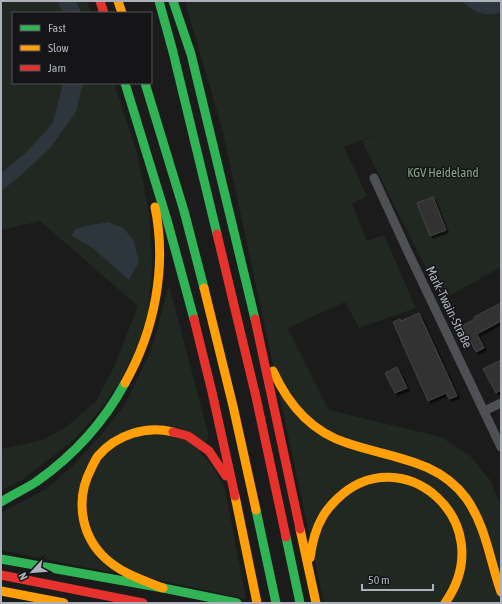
<svg xmlns="http://www.w3.org/2000/svg" width="502" height="604" viewBox="0 0 502 604" font-family="'Asap Condensed',sans-serif">
	<style>
		.green { fill: #212821 }
		.water { fill: #2e363d }
		.lines { fill: none; stroke-linecap: round; stroke-linejoin: round }
		.river { stroke: #2e363d; stroke-width: 17 }
		.building { fill: #333; stroke: #434447; filter: url(#shadow) }
		.street { stroke: #4f5054; stroke-width: 9 }
		.fast { stroke: #30b455; stroke-width: 9 }
		.slow { stroke: #ff9f0a; stroke-width: 9 }
		.jam { stroke: #e5322d; stroke-width: 9 }
		.labels { text-anchor: middle; dominant-baseline: central; stroke-width: 3; stroke-linejoin: round; paint-order: stroke }
		.park-label { font-size: 13px; fill: #84a585; stroke: #151517 }
		.street-label { font-size: 13px; fill: #adb1bb; stroke: #151517 }
	</style>
	<defs>
		<filter id="shadow"><feDropShadow dx="2.5" dy="2.5" stdDeviation="0" flood-color="#0009"/></filter>
	</defs>
	<rect width="100%" height="100%" fill="#1b1b1b"/>
	<g class="green">
		<path d="M1 1H87L91 13H13V83H114L137 153 149 213 152 265 148 316 131 364 105 404 75 439 22 480 1 490V449L43 440 65 428 96 401 114 367 138 306 40 221 1 230Z"/>
		<path d="M185 1H462L470 10 501 12V267L442 300 362 141 385 131 344 147 367 196 352 204 367 241 384 235 416 308 359 328 345 302 288 328 329 410 441 437 470 456 490 480 501 506V603H324L223 132Z"/>
		<path d="M169 285 209 437 199 451 214 468 225 489 246 599 136 575 99 570 1 550V513L46 489 73 466 100 436 124 406 151 351Z"/>
	</g>
	<g class="water">
		<path d="M462 1H501V12C485 17 473 13 462 1Z"/>
		<path d="M63 83H83L76 112 51 147 19 177 1 191V173L27 152 53 123Z"/>
		<path d="M108 222 123 228 134 241 139 262 129 280 94 249 72 236 74 230C87 224 95 225 108 222Z"/>
	</g>
	<g class="lines">
		<path class="river" d="M67 1 72 13"/>
	</g>
	<g class="building">
		<path d="M433 197 446 230 430 236 417 203Z"/>
		<path d="M501 303V321L477 334 484 348 476 352 462 326 475 319 474 317Z"/>
		<path d="M419 313 457 396 449 399 446 393 428 401 393 322 400 319 401 321Z"/>
		<path d="M501 360V390L496 393 483 369Z"/>
		<path d="M397 367 407 388 395 393 385 373Z"/>
	</g>
	<g class="lines">
		<g class="street">
			<path d="M374 178 407 250 501 447"/>
			<path d="M484 411 501 403"/>
		</g>
		<g class="fast">
			<path d="M159 1 173 52 217 234"/>
			<path d="M173 1 191 54 255 319"/>
			<path d="M125 83 167 220 194 319"/>
			<path d="M145 83 184 211 204 288"/>
			<path d="M1 502C12 495 25 489 36 482 73 456 104 422 125 383"/>
			<path d="M256 510 276 603"/>
			<path d="M286 537 300 603"/>
			<path d="M1 559 163 588 237 603"/>
		</g>
		<g class="slow">
			<path d="M118 1 122 13"/>
			<path d="M204 288 233 406 256 510"/>
			<path d="M273 371C288 404 312 432 347 443 390 458 437 459 466 498 486 526 490 561 501 592"/>
			<path d="M125 383C155 330 167 266 155 207"/>
			<path d="M235 496 257 603"/>
			<path d="M300 529 316 603"/>
			<path d="M310 558C312 544 315 530 322 518 326 510 331 505 337 499 402 436 502 522 445 603"/>
			<path d="M163 588C142 580 118 572 102 555 80 532 76 497 91 469 93 465 95 460 98 456 116 435 146 425 173 432"/>
			<path d="M1 591 64 603"/>
		</g>
		<g class="jam">
			<path d="M100 1 104 13"/>
			<path d="M217 234 256 397 286 537"/>
			<path d="M194 319 212 392 235 496"/>
			<path d="M255 319 300 529"/>
			<path d="M173 432 188 436 209 451 226 476"/>
			<path d="M1 575 143 603"/>
		</g>
	</g>
	<g class="labels">
		<g class="park-label">
			<text x="443" y="172">KGV Heideland</text>
		</g>
		<g class="street-label">
			<text transform="translate(449 307) rotate(64)">Mark-Twain-Straße</text>
		</g>
	</g>
	<rect width="502" height="604" fill="none" stroke="#adb1bb" stroke-width="4"/>
	<rect x="12" y="12" width="140" height="72" fill="#151517" stroke="#525359"/>
	<rect x="20" y="25" width="20" height="6" fill="#30b455" stroke="#525359"/>
	<text x="48" y="32" font-size="12" fill="#adb1bb">Fast</text>
	<rect x="20" y="45" width="20" height="6" fill="#ff9f0a" stroke="#525359"/>
	<text x="48" y="52" font-size="12" fill="#adb1bb">Slow</text>
	<rect x="20" y="65" width="20" height="6" fill="#e5322d" stroke="#525359"/>
	<text x="48" y="72" font-size="12" fill="#adb1bb">Jam</text>
	<g transform="translate(32 572) rotate(244)" stroke="#151517" stroke-width="3" paint-order="stroke">
	<path d="M0-3L7 15L0 10L-7 15Z" fill="#adb1bb"/>
	<text y="-6" font-size="11" font-weight="bold" text-anchor="middle" fill="#adb1bb">N</text>
	</g>
	<path d="M362 584v6h71v-6" fill="none" stroke="#adb1bb" stroke-width="2"/>
	<text x="368" y="584" font-size="12" fill="#adb1bb" stroke="#151517" stroke-width="3" paint-order="stroke">50 m</text>
</svg>
